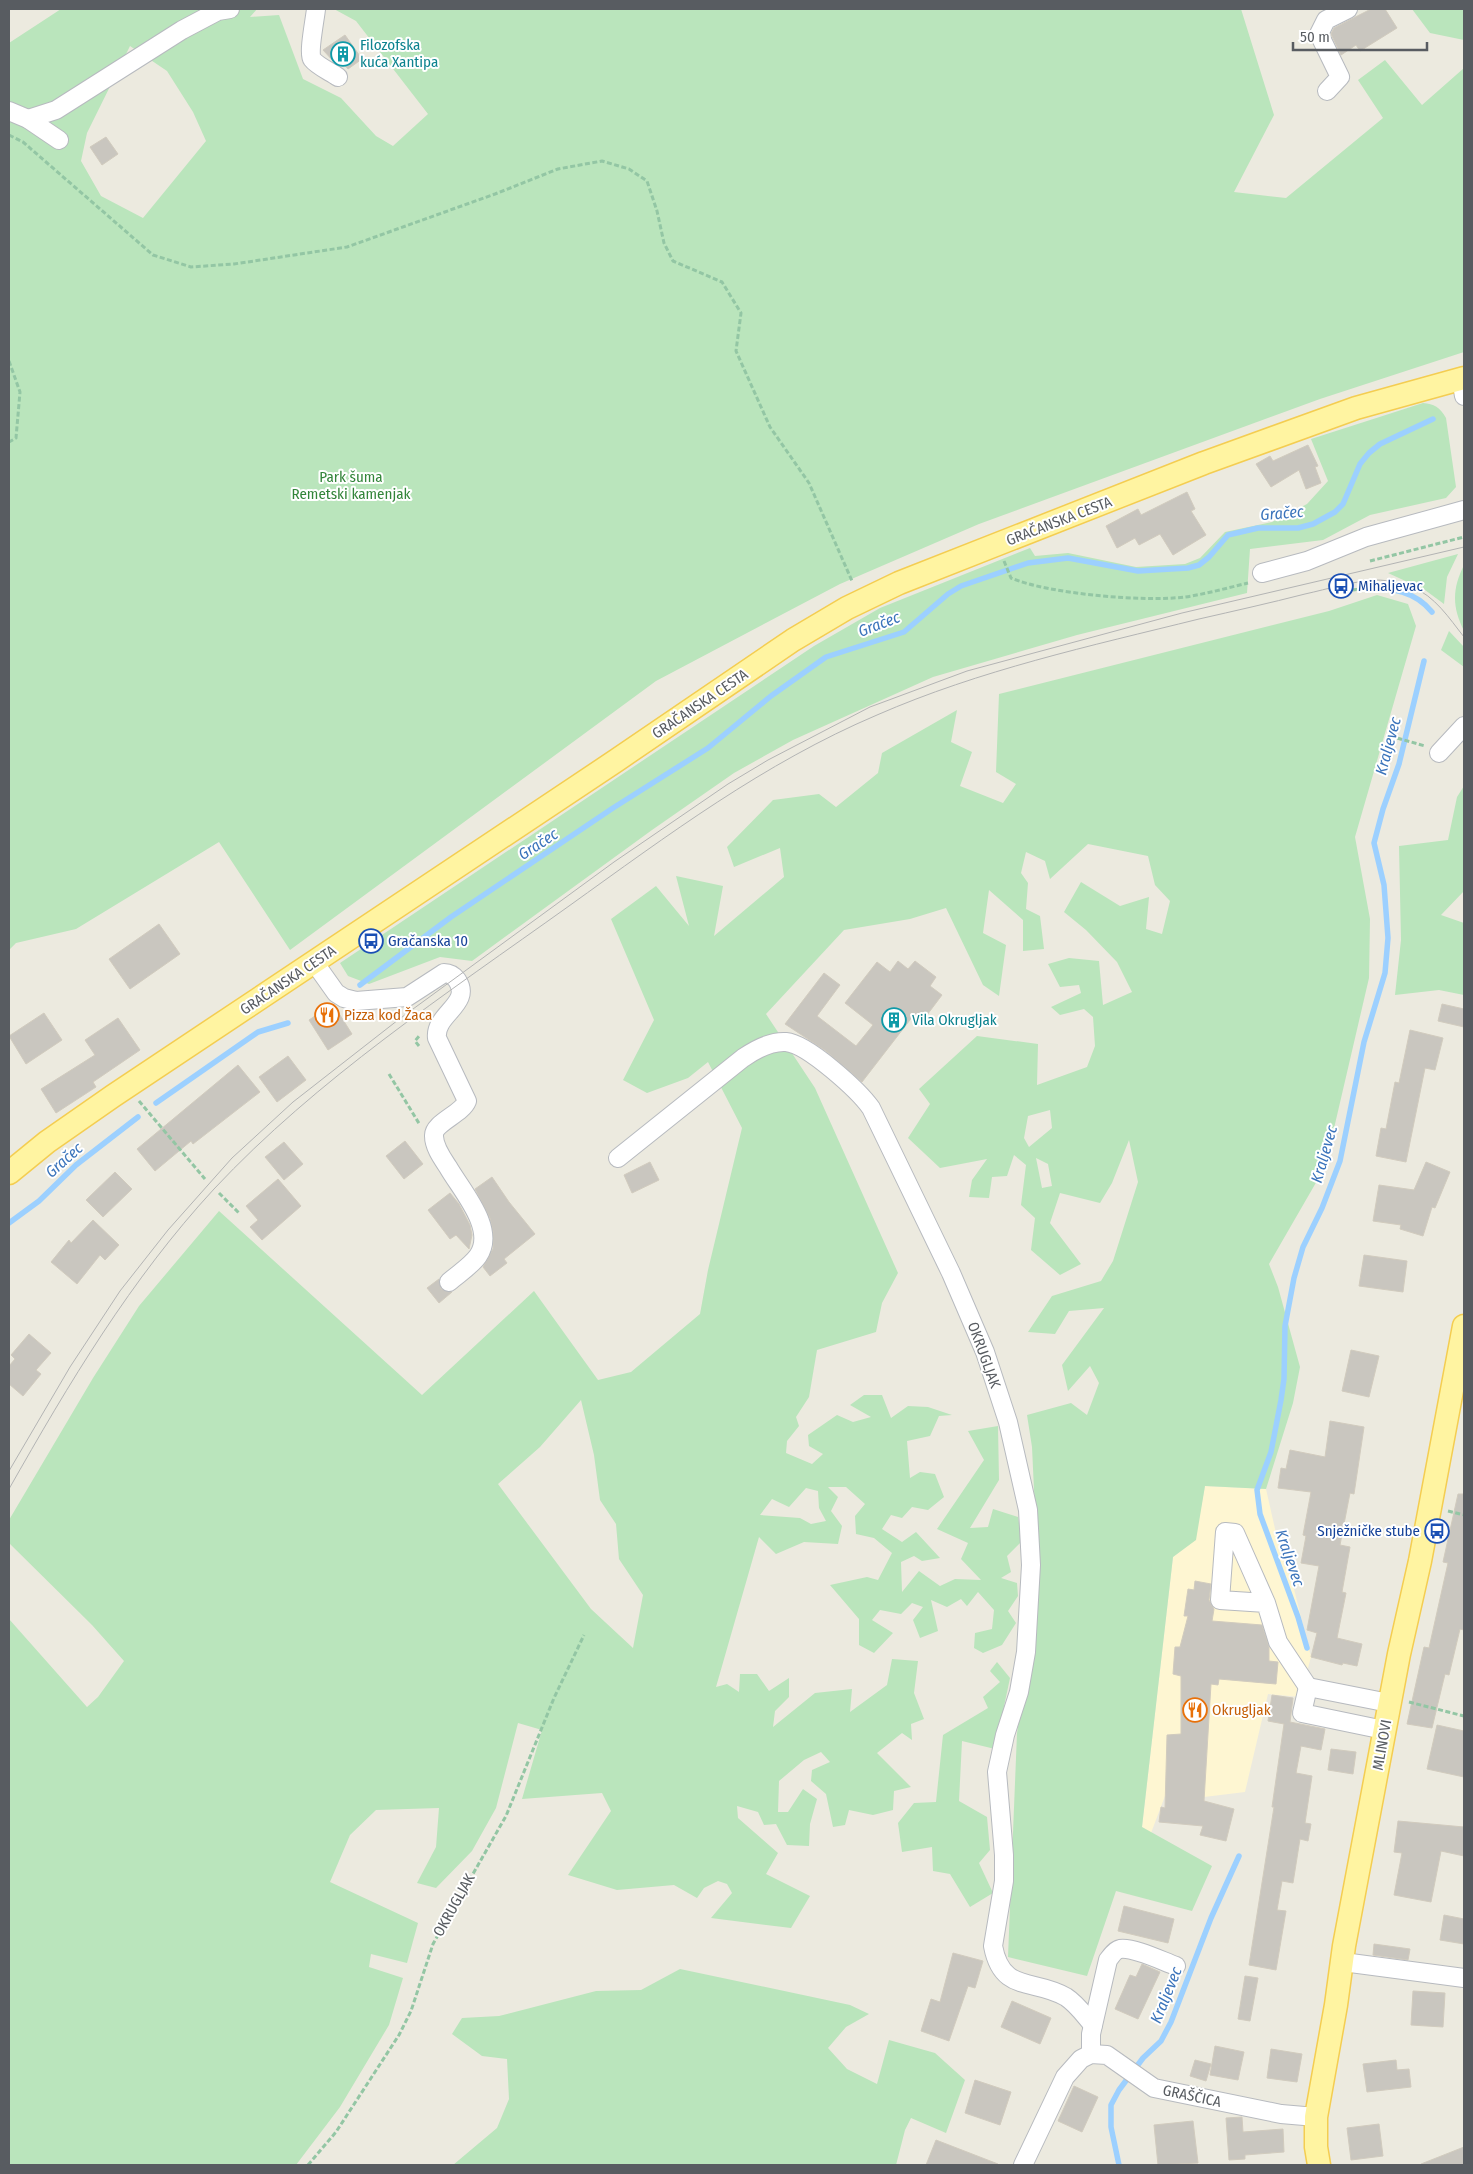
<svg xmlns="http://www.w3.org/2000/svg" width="1473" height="2174" viewBox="0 0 1473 2174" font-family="'Fira Sans Condensed',sans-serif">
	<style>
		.commercial { fill: #fef6d2 }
		.green { fill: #bae5bc; fill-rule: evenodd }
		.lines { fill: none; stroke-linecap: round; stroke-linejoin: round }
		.stream { stroke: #9cd0ff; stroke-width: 5.5 }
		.building { fill: #c9c6bf; stroke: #d1cbbe }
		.minor-casing { stroke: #b7babf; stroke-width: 20 }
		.major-casing { stroke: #f4cd51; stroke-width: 25 }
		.path { stroke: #93c6a4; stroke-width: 3; stroke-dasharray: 5 2.5; stroke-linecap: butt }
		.minor { stroke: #fff; stroke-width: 18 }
		.major { stroke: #fff4a1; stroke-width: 22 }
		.tram { stroke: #b3b4b4; stroke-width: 1 }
		.labels { text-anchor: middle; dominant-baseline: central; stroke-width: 4; stroke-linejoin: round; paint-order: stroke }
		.culture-label { font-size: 15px; fill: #0d838f; stroke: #fff; text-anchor: start }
		.park-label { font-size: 15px; fill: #33853a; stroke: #fff }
		.street-label { font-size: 15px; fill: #585c61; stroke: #fff }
		.transit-label { font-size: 15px; fill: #164399; stroke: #fff; text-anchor: start }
		.food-label { font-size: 15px; fill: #c56008; stroke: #fff; text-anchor: start }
		.water-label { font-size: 16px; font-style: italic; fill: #3b74bb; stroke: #fff }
	</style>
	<rect width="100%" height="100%" fill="#eceadf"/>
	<path class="commercial" d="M1205 1486 1266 1489 1278 1542 1293 1585 1311 1657 1300 1697 1268 1694 1245 1792 1204 1797 1165 1796 1151 1833 1142 1827 1173 1557 1195 1540Z"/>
	<g class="green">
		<path d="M61 9H257L250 17 279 15 303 79 341 98 376 136 393 146 428 114 356 21 334 9H1241L1274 115 1234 192 1286 198 1383 118 1358 80 1385 60 1422 105 1464 68V352L1320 399 979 524 840 584 656 681 290 950 219 842 76 929 16 943 9 950V43ZM130 46 167 71 193 112 206 141 143 218 101 196 81 161 87 133Z"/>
		<path d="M1412 9H1464V40L1430 33Z"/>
		<path d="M1423 403C1434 404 1440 407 1446 418L1456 487 1446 498 1370 515 1323 540 1250 549 1247 593 1077 635 933 677 793 740 734 773 652 830 472 961 440 957 369 984 348 976 340 963 814 646 880 608 1030 548 1035 556 1068 553 1136 567 1185 564 1200 558 1225 532 1272 522 1307 504 1328 481 1311 439Z"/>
		<path d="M1458 554 1447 577 1444 604 1425 590 1388 573Z"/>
		<path d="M1464 565V631C1452 607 1452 589 1464 565Z"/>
		<path d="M1377 595 1408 604 1416 626 1355 837 1370 919 1369 978 1325 1167 1269 1264 1278 1287 1300 1367 1293 1403 1266 1489 1205 1486 1196 1540 1173 1557 1142 1827 1212 1866 1192 1911 1116 1891 1087 1976 1008 1957 1017 1733 1039 1596 1032 1447 1027 1415 1071 1403 1087 1415 1099 1383 1090 1366 1068 1391 1062 1365 1104 1308 1069 1311 1055 1334 1028 1332 1052 1296 1101 1281 1113 1261 1138 1182 1129 1140 1112 1183 1100 1203 1060 1193 1050 1223 1081 1264 1060 1275 1031 1250 1035 1218 1021 1205 1026 1165 1014 1155 1007 1176 992 1177 989 1198 969 1197 972 1180 987 1159 940 1168 908 1138 930 1104 919 1089 977 1036 1038 1044 1037 1085 1087 1067 1095 1046 1093 1017 1084 1009 1060 1015 1051 1007 1081 993 1079 985 1060 987 1048 964 1069 958 1099 961 1103 1005 1132 992 1117 962 1086 930 1064 912 1081 882 1120 906 1149 897 1146 929 1162 934 1170 901 1155 885 1148 856 1088 844 1050 879 1045 861 1026 852 1021 873 1028 883 1026 909 1040 916 1044 949 1023 951V920L989 890 983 933 1006 945 999 996 983 985 946 908 910 919 844 930 766 1014 815 1088 898 1273 882 1303 876 1332 817 1350 809 1397 796 1417 799 1426 787 1441 786 1453 812 1464 823 1454 809 1446 808 1435 837 1415 853 1422 871 1417 850 1405 864 1395H882L891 1418 908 1406 928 1407 952 1415 939 1416 930 1436 907 1441 910 1478 920 1472 935 1474 944 1497 928 1510 912 1507 902 1518 891 1515 882 1529 902 1542 916 1532 940 1558 922 1561 914 1556 901 1562 902 1592 919 1571 940 1586 955 1579 981 1580 961 1559 968 1543 937 1529 984 1460 968 1431 998 1426 999 1480 970 1528 988 1527 993 1509 1018 1517 1022 1541 1007 1556 1011 1572 1001 1578 1017 1583 1018 1596 1008 1611 1016 1623 1002 1645 983 1653 974 1648 975 1633 992 1629 994 1610 978 1592 967 1606 961 1599 947 1607 931 1600 938 1631 920 1638 913 1620 923 1607 912 1603 901 1614 880 1610 872 1620 893 1633 874 1653 859 1645V1619L830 1585 867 1577 878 1580 892 1553 874 1538 856 1534 855 1516 865 1504 846 1487H828L838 1497 831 1511 842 1526 838 1544 804 1542 776 1554 759 1537 716 1687 727 1684 739 1692 740 1674H757L769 1691 789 1678V1697L775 1711 773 1727 815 1693 852 1689 850 1712 887 1685 892 1659 918 1661 914 1693 924 1719 911 1724 912 1740 902 1733 877 1753 911 1787 894 1791 893 1810 873 1815 849 1810 845 1825 833 1827 826 1794 811 1781 812 1770 830 1762 821 1752 804 1760 779 1781 778 1812H788L803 1789 817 1799 810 1824 809 1846 787 1845 776 1824 764 1825 758 1812 737 1806 738 1818 778 1853 766 1874 810 1896 791 1928 711 1918 732 1893 727 1884 718 1881 704 1888 697 1898 674 1885 617 1890 568 1875 611 1811 602 1793 522 1799 542 1730 518 1723 496 1808 472 1851 436 1888 417 1883 436 1847 439 1808 376 1810 350 1835 330 1882 418 1923 407 1963 371 1954 369 1967 403 1978 389 2025 340 2107 296 2165H9V1619L87 1707 98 1697 124 1661 92 1625 9 1543V1520L93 1378 139 1306 219 1211 422 1395 534 1291 598 1380 631 1372 700 1314 708 1270 742 1128 708 1062 688 1078 647 1093 623 1080 654 1020 611 919 656 886 689 926 676 876 723 886 714 936 784 877 780 848 734 867 727 847 773 800 819 794 836 807 878 773 882 753 957 710 951 742 972 752 960 786 1003 803 1016 784 996 772 999 694 1329 611ZM1050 1110 1052 1128 1029 1147 1024 1138 1028 1116ZM1036 1158 1048 1164 1052 1186 1042 1188ZM581 1400 594 1455 600 1500 616 1524 619 1559 643 1595 633 1648 591 1609 498 1484 540 1447ZM806 1488 818 1491 819 1508 826 1521 811 1524 800 1518 760 1515 772 1499 789 1507Z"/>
		<path d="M1449 631 1464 647V667L1441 650Z"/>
		<path d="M1464 786V891L1441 915 1464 923V995L1439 990 1395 995 1401 940 1399 846 1448 840 1457 797Z"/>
		<path d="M997 1662 1010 1678 995 1749 962 1741 959 1801 987 1817 990 1850 979 1863 993 1893 970 1907 950 1874 933 1871 932 1847 902 1852 898 1823 914 1803 936 1802 943 1735 988 1708 983 1697 1000 1682 990 1671Z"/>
		<path d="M680 1969 850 2005 869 2014 846 2027 828 2048 847 2069 877 2084 889 2040 935 2053 965 2080 946 2133 911 2118 905 2130 896 2165H453L497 2128 509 2099 507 2059 482 2056 452 2034 462 2018 499 2016 596 1991 641 1990Z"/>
	</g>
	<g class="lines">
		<g class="stream">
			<path d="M1366 588C1392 588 1415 591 1432 612"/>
			<path d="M360 985 451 917 613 808 708 748 771 696 826 657 904 632 948 594 961 586 1028 563 1068 558 1138 571 1188 568 1199 565 1209 557 1228 535 1258 528H1298L1313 524 1335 512 1343 504 1360 464 1369 453 1380 444 1433 419"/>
			<path d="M156 1103 258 1032 288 1023"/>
			<path d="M9 1223 39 1201 76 1165 138 1117"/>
			<path d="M1307 1648 1298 1617 1260 1514 1257 1490 1271 1452 1281 1400 1284 1379 1285 1326 1294 1278 1303 1247 1322 1208 1340 1161 1364 1042 1385 973 1388 938 1384 885 1374 843 1383 809 1399 764 1424 661"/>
			<path d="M1119 2165 1111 2127V2105L1119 2090 1143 2058 1161 2041 1171 2022 1211 1918 1239 1856"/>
		</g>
	</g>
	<g class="building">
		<path d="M1371 9H1385L1397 28 1360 51 1356 45 1341 55 1331 34 1334 28Z"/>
		<path d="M345 35 362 59 348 69 340 59 335 63 323 50Z"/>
		<path d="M106 137 118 154 102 165 90 147Z"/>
		<path d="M1308 445 1318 466 1315 467 1321 483 1306 489 1299 470 1271 487 1256 464 1270 456 1273 461Z"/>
		<path d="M1187 492 1195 509 1191 511 1206 535 1173 555 1160 534 1139 545 1135 538 1117 548 1106 526 1138 509 1141 515Z"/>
		<path d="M159 924 180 954 130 989 109 959Z"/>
		<path d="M898 961 908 969 915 961 936 977 930 986 942 995 921 1023 913 1016 862 1082 826 1051 785 1024 824 973 840 985 817 1016 856 1046 873 1025 845 1003 877 962 890 972Z"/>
		<path d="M333 1004 352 1034 328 1050 309 1020Z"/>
		<path d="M1442 1004 1464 1009V1027L1438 1021Z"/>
		<path d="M44 1013 62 1040 26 1064 9 1036Z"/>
		<path d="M118 1018 140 1050 93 1082 96 1087 56 1113 41 1089 95 1055 85 1040Z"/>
		<path d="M1410 1030 1443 1038 1435 1070 1425 1068 1406 1162 1376 1156 1381 1128 1386 1129 1395 1082 1399 1083Z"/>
		<path d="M288 1056 306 1080 277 1102 259 1077Z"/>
		<path d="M238 1065 260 1092 193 1144 191 1141 155 1171 137 1149Z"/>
		<path d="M405 1141 423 1164 404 1179 386 1156Z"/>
		<path d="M284 1142 303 1164 284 1180 265 1157Z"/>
		<path d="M650 1162 659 1180 632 1193 624 1175Z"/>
		<path d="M1426 1162 1450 1172 1435 1208 1432 1207 1423 1236 1400 1229 1401 1225 1373 1221 1379 1185 1414 1190Z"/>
		<path d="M115 1172 132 1189 103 1217 86 1200Z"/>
		<path d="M492 1177 509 1202 535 1234 504 1259 507 1263 490 1276 483 1267 493 1249V1231L490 1218 475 1189Z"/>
		<path d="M278 1179 301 1206 262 1240 250 1227 258 1220 246 1206Z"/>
		<path d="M450 1193 459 1204 470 1225 472 1235 469 1249 456 1235 450 1239 428 1210Z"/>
		<path d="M93 1220 119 1245 105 1260 100 1255 77 1284 51 1262 69 1240 71 1243Z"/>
		<path d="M1364 1255 1407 1261 1403 1292 1359 1286Z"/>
		<path d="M439 1279 441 1289 452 1292 439 1303 427 1288Z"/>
		<path d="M29 1334 51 1353 36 1370 41 1374 23 1396 9 1384V1366L15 1359 11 1355Z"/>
		<path d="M1351 1350 1379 1356 1369 1397 1342 1391Z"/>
		<path d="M1330 1421 1364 1427 1354 1494 1350 1493 1340 1545 1350 1547 1342 1592 1346 1593 1337 1638 1362 1644 1357 1666 1343 1663 1342 1665 1311 1657 1317 1633 1307 1630 1319 1566 1301 1563 1306 1536 1303 1535 1311 1492 1278 1488 1281 1468 1286 1469 1290 1450 1325 1457Z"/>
		<path d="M1458 1494H1464V1630L1460 1629 1449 1675 1445 1674 1432 1728 1407 1724 1424 1647 1429 1648 1448 1563 1443 1562Z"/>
		<path d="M1195 1581 1211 1584 1209 1600 1214 1609 1212 1621 1262 1625 1269 1647V1661L1278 1662 1276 1684 1219 1679 1218 1685 1211 1684 1204 1801 1234 1809 1226 1841 1200 1835 1203 1826 1159 1822 1161 1807 1165 1808 1167 1735 1181 1734V1676L1173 1674 1175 1647H1180L1188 1616H1184L1188 1589 1194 1590Z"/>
		<path d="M1272 1695 1293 1698 1290 1722 1325 1729 1321 1750 1301 1746 1296 1773 1312 1776 1305 1823 1311 1824 1308 1841 1300 1839 1293 1883 1282 1881 1277 1910 1286 1911 1276 1970 1249 1965 1274 1807H1272L1284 1724 1268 1721Z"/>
		<path d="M1437 1725 1464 1731V1777L1427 1769Z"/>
		<path d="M1331 1749 1356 1752 1353 1774 1328 1770Z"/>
		<path d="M1398 1821 1464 1827V1856L1441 1851 1431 1902 1394 1895 1402 1853 1394 1852Z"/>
		<path d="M1124 1906 1174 1919 1168 1943 1118 1931Z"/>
		<path d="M1444 1915 1464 1919V1944L1440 1940Z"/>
		<path d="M1374 1944 1410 1949 1408 1960 1373 1955Z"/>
		<path d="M953 1953 983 1961 975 1988 968 1986 949 2041 921 2031 931 1999 940 2002Z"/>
		<path d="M1142 1964 1160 1972 1138 2019 1115 2009 1130 1975 1136 1977Z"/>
		<path d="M1245 1976 1258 1978 1250 2021 1238 2019Z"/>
		<path d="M1413 1991 1445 1993 1443 2027 1411 2025Z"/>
		<path d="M1012 2001 1051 2018 1040 2044 1001 2027Z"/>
		<path d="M1215 2046 1244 2052 1238 2080 1210 2075Z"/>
		<path d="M1271 2049 1302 2054 1297 2082 1267 2078Z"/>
		<path d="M1195 2060 1211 2064 1206 2081 1190 2076Z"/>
		<path d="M1396 2060 1397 2070 1409 2069 1411 2087 1367 2092 1363 2064Z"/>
		<path d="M975 2080 1011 2092 1000 2125 965 2113Z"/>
		<path d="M1074 2086 1098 2097 1082 2132 1058 2121Z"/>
		<path d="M1242 2117 1243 2132 1283 2129 1284 2152 1245 2155V2159L1229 2160 1226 2118Z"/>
		<path d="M1193 2121 1198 2163 1158 2165 1154 2125Z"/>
		<path d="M1379 2124 1383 2156 1351 2160 1347 2128Z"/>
		<path d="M936 2140 998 2164V2165H926Z"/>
		<path d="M1464 2147V2165H1421V2164Z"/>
	</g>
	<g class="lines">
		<g class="minor-casing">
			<g id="minor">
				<path d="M316 9C315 19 308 54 312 59 317 66 331 72 338 77"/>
				<path d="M1327 91 1340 77 1319 34 1326 20 1348 9"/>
				<path d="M9 111 28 119 59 140"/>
				<path d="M28 119 56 110 182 30 218 11 230 9"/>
				<path d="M1461 379 1464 396"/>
				<path d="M1262 573 1307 561 1366 537 1464 510"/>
				<path d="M1439 753 1464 726"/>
				<path d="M314 962 336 993 344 998 356 1001 407 997 444 973C450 973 454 976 457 980 473 1004 434 1014 437 1038L467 1101C462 1114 433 1123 434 1136 434 1147 442 1158 448 1167 461 1190 497 1229 478 1256 471 1266 458 1274 449 1282"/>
				<path d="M618 1158 743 1058C756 1049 771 1041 786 1042 808 1044 859 1091 871 1108L951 1273 985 1352 1008 1422 1028 1510 1031 1565 1026 1652 1019 1692 1005 1735 997 1772 1004 1855V1881L993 1946C1002 1994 1034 1978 1066 1997 1077 2004 1085 2016 1093 2025"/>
				<path d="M1266 1603 1220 1600 1225 1532 1235 1533 1266 1603 1278 1642 1308 1687"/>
				<path d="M1384 1730 1302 1713 1308 1687 1389 1703"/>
				<path d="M1343 1962 1464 1978"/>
				<path d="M1091 2054V2034L1108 1960C1111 1956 1115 1950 1120 1949 1134 1947 1162 1961 1176 1966"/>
				<path d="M1023 2165 1065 2077 1081 2059 1091 2054 1107 2055 1154 2088 1281 2114 1316 2117"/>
			</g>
		</g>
		<g class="major-casing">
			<g id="major">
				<path d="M9 1173 47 1142 113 1096 617 760 793 640 847 608 899 583 1204 463 1356 408 1464 378"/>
				<path d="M1319 2165 1316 2147V2117L1336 2005 1344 1946 1399 1654 1420 1561 1464 1326"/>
			</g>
		</g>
		<g class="path">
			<path d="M9 135 23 142 153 255 191 267 234 264 347 247 495 194 558 169 602 161 629 169 647 181 657 211 664 243 673 261 722 282 741 313 736 351 770 427 809 483 852 581"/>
			<path d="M9 361 20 392 16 438 9 442"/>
			<path d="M1004 561 1011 578C1049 594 1143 602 1185 597 1206 594 1227 588 1248 583"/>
			<path d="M1370 561 1464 537"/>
			<path d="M1353 590 1360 589 1359 586"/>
			<path d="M1390 736 1425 746"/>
			<path d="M419 1046 415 1041 420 1035"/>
			<path d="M389 1074 420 1125"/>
			<path d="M139 1101 205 1179"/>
			<path d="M219 1193 239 1213"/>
			<path d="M1448 1511 1464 1515"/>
			<path d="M1409 1702 1464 1716"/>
			<path d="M308 2165 336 2132 399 2035 411 2011 433 1944 506 1816 554 1698 584 1635"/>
		</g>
		<use href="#minor" class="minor"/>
		<use href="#major" class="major"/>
		<g class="tram">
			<path d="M9 1471 70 1367 120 1291 168 1230 232 1158 293 1102 398 1020 614 862 728 784 768 760 870 707 967 671 1182 613 1464 547"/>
			<path d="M9 1489C69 1383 131 1279 214 1189 317 1079 446 994 569 906 668 835 764 763 877 715 980 670 1090 646 1199 619 1234 611 1270 603 1305 594 1328 589 1353 581 1376 580 1388 580 1401 583 1412 587 1435 596 1449 618 1464 637"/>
		</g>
	</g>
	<defs>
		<g id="building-ring" transform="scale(1.25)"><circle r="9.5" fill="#fff" stroke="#0f9aa8" stroke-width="1.5"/><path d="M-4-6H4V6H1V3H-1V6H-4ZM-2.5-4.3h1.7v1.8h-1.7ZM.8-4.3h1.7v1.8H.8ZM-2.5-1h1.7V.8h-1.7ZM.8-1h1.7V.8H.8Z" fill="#0f9aa8"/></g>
		<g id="bus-ring" transform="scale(1.25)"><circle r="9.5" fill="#fff" stroke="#1a4fb4" stroke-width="1.5"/><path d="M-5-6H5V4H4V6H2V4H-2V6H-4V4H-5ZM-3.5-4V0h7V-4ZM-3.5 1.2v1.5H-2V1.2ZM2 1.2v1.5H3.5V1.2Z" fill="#1a4fb4"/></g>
		<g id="restaurant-ring" transform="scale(1.25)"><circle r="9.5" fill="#fff" stroke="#e8710a" stroke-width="1.5"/><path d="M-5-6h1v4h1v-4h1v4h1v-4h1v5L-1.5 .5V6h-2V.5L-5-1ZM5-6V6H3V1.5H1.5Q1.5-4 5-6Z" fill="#e8710a"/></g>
	</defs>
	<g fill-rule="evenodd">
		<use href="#building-ring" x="343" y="54"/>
		<use href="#bus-ring" x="1341" y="586"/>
		<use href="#bus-ring" x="371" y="941"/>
		<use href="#restaurant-ring" x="327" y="1015"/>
		<use href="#building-ring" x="894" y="1020"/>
		<use href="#bus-ring" x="1437" y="1531"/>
		<use href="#restaurant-ring" x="1195" y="1710"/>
	</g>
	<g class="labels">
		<g class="culture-label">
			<text x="360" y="45">Filozofska<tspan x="360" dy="17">kuća Xantipa</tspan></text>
			<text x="912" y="1020">Vila Okrugljak</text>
		</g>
		<g class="park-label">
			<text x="351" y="477">Park šuma<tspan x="351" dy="17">Remetski kamenjak</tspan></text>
		</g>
		<g class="street-label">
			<text transform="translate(1059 521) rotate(-21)">GRAČANSKA CESTA</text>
			<text transform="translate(700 704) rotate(-34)">GRAČANSKA CESTA</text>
			<text transform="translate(288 980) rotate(-34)">GRAČANSKA CESTA</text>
			<text transform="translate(984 1355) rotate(70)">OKRUGLJAK</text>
			<text transform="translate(1382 1745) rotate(-80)">MLINOVI</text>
			<text transform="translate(454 1905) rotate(-61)">OKRUGLJAK</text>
			<text transform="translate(1192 2096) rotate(12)">GRAŠČICA</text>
		</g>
		<g class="transit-label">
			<text x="1358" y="586">Mihaljevac</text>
			<text x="388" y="941">Gračanska 10</text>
			<text x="1420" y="1531" text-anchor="end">Snježničke stube</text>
		</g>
		<g class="food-label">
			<text x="344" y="1015">Pizza kod Žaca</text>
			<text x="1212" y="1710">Okrugljak</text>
		</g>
		<g class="water-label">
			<text transform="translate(1282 513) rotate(-5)">Gračec</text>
			<text transform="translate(879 624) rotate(-21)">Gračec</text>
			<text transform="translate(1388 746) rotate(-75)">Kraljevec</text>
			<text transform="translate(538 844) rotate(-33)">Gračec</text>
			<text transform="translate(1324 1154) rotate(-74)">Kraljevec</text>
			<text transform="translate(64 1160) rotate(-42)">Gračec</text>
			<text transform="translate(1290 1558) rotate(71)">Kraljevec</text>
			<text transform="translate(1166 1995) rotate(-68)">Kraljevec</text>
		</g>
	</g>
	<rect width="1473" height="2174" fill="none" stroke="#585c61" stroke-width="20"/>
	<path d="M1293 42v8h134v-8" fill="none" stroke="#585c61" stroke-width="2.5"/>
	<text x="1300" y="42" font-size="15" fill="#585c61" stroke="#ffffff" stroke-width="4" paint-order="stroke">50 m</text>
</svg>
